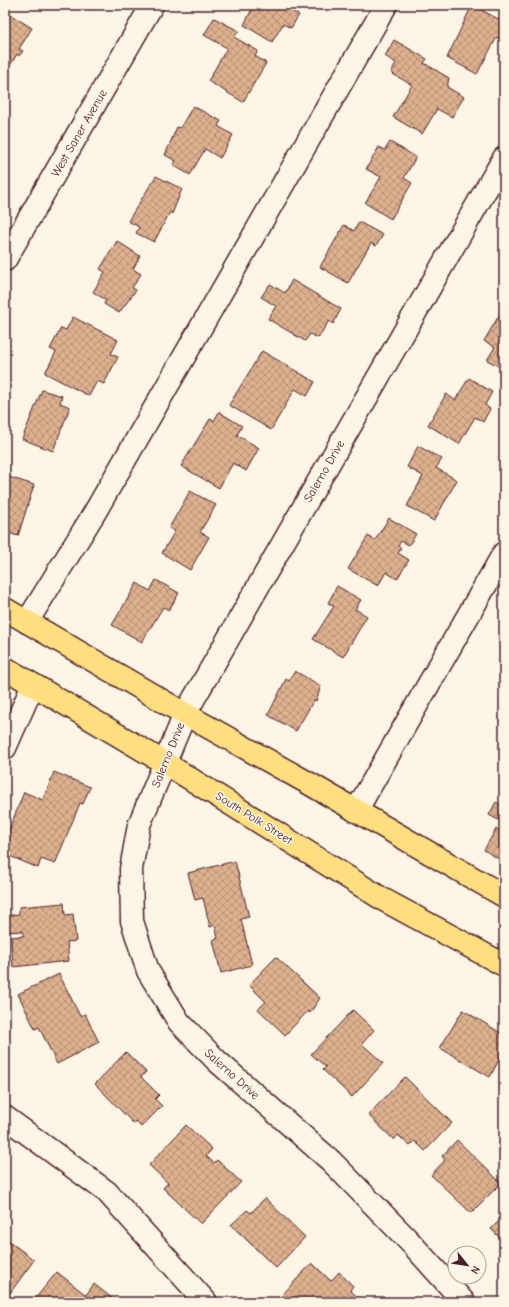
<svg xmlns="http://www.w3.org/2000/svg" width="509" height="1307" viewBox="0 0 509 1307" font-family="'Comic Neue',sans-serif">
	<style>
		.building { fill: url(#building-cross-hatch); stroke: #4a1f2b }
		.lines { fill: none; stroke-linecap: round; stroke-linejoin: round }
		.minor-casing { stroke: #4a1f2b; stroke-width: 25 }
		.major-casing { stroke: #4a1f2b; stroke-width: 25 }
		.minor { stroke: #fcf5e5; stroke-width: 22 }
		.major { stroke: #fedf80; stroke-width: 22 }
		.labels { text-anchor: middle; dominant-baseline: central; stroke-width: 3; stroke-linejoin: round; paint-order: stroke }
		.street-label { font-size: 12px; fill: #4a1f2b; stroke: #fcf5e5 }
	</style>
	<defs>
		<pattern id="building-cross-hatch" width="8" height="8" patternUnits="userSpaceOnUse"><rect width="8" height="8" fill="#ddb18e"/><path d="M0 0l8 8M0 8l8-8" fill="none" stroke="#b58f74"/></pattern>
	</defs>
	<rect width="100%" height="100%" fill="#fcf5e5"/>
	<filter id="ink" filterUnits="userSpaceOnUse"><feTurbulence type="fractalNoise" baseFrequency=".025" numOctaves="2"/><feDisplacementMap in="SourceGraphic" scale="8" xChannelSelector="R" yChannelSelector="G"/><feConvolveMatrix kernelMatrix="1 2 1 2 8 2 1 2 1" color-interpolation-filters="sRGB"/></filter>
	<g filter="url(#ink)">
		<g class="building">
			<path d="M254 5H294L291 10 299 15 291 28 283 24 272 42 244 25Z"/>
			<path d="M472 5 504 22V39L503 41 497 37 477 74 447 58Z"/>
			<path d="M6 12 32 28 19 49 23 51 19 56 17 54 5 74Z"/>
			<path d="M214 18 239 31 234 37 258 51 255 56 266 63 243 102 208 81 227 48 204 35Z"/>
			<path d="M394 40 427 59 424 63 449 78 447 87 464 97 452 117 437 109 422 134 393 117 412 85 391 73 396 63 385 56Z"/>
			<path d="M193 106 221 121 218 126 233 135 220 158 205 149 190 175 173 165 176 161 165 155 177 127 180 128Z"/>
			<path d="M390 142 416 157 404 178 412 183 391 219 365 203 381 177 366 169 379 147 385 150Z"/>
			<path d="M156 176 182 189 172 214 170 212 154 242 136 233 139 227 128 221Z"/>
			<path d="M359 222 383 235 376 246 371 243 348 283 320 267 344 225 354 231Z"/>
			<path d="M117 241 140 256 133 269 141 274 132 288 136 290 119 313 104 304 106 300 93 292 105 272 100 269Z"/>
			<path d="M292 280 341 309 333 324 329 321 318 338 310 334 305 341 268 319 276 306 261 297 270 284 285 293Z"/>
			<path d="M504 307V369L487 360 495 347 484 341Z"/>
			<path d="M73 317 118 340 111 354 118 357 104 384 97 381 89 396 45 373 56 352 50 349 61 328 66 330Z"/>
			<path d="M262 351 315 382 307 396 295 389 271 430 229 405Z"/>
			<path d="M469 378 492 392 485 405 490 409 483 422 475 417 459 444 428 425 446 394 455 400Z"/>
			<path d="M42 390 62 396 60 403 70 407 53 451 22 439Z"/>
			<path d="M219 412 242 426 237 435 259 448 246 471 233 463 219 488 181 466 210 419 214 421Z"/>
			<path d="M418 446 442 459 436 468 457 480 434 521 407 506 423 476 407 467Z"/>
			<path d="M6 476 34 485 18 536 5 532Z"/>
			<path d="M190 491 216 505 200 532 209 537 190 570 162 553 175 531 169 528Z"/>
			<path d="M389 518 416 534 409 545 401 541 398 546 401 548 398 553 409 560 397 579 386 572 378 586 348 569 368 536 375 540Z"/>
			<path d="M156 580 179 593 169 610 163 607 142 642 112 625 137 583 150 591Z"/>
			<path d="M337 586 361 600 355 609 367 616 343 657 313 639 334 606 328 603Z"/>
			<path d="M295 671 321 686 316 701 314 700 296 731 268 715 286 679 289 681Z"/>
			<path d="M54 772 90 787 83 804 80 803 55 864 41 859 38 868 5 854V840L24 792 43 800Z"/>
			<path d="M496 802 504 807V823L489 815Z"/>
			<path d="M504 826V862L484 850 496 829 501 831Z"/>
			<path d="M235 861 249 917 241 919 252 965 221 973 213 940 218 938 215 925 210 927 203 898 195 900 188 873Z"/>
			<path d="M64 903 65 915 73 914 76 941 67 942 69 961 13 967 11 937 23 936V931L5 932V910L6 916 19 914V907Z"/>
			<path d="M276 957 320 998 310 1013 308 1011 285 1035 258 1009 266 1002 249 985Z"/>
			<path d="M59 974 80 1016 85 1014 99 1042 57 1064 39 1027 35 1029 18 994Z"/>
			<path d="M353 1010 374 1030 362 1044 383 1063 352 1097 323 1070 326 1067 311 1054Z"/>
			<path d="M463 1010 504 1035V1050L490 1077 440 1048Z"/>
			<path d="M126 1052 146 1072 141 1077 159 1095 155 1099 162 1106 141 1127 136 1121 134 1124 95 1084Z"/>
			<path d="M405 1077 452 1123 425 1151 415 1141 410 1146 398 1135 394 1140 368 1115Z"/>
			<path d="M186 1125 212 1149 206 1156 214 1163 217 1160 241 1182 201 1224 163 1188 168 1183 149 1165Z"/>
			<path d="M457 1140 501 1183 471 1213 431 1175 445 1160 442 1156Z"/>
			<path d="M265 1198 305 1237 276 1268 231 1225 247 1210 251 1213Z"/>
			<path d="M504 1216V1250L499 1245 503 1241 491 1229Z"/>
			<path d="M5 1238 34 1260 10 1293 5 1290Z"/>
			<path d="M312 1263 331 1281 339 1272 353 1286 350 1290 363 1302H290L282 1295Z"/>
			<path d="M57 1272 86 1295 94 1284 113 1299 111 1302H37L34 1300Z"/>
		</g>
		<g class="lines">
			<g class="minor-casing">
				<g id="minor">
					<path d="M5 260 152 5"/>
					<path d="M27 622 95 512 386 5"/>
					<path d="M5 748 33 685"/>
					<path d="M356 811 504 553"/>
					<path d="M5 1117 107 1192 206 1302"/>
					<path d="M464 1302 410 1242 331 1161 217 1061 179 1022 148 971 132 921 131 869 139 825 185 714 504 158"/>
				</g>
			</g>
			<g class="major-casing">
				<g id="major">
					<path d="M5 609 185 714 310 784 504 896"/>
					<path d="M5 668 165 763 384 900 504 965"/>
				</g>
			</g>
			<use href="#minor" class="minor"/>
			<use href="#major" class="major"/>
		</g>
	</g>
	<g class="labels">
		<g class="street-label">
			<text transform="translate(79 133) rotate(-60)">West Saner Avenue</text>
			<text transform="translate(324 471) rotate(-60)">Salerno Drive</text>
			<text transform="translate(168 755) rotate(-68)">Salerno Drive</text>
			<text transform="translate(254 818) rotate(32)">South Polk Street</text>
			<text transform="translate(232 1074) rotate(42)">Salerno Drive</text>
		</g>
	</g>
	<rect width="509" height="1307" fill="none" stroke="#fcf5e5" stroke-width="20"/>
	<rect x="10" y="10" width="489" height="1287" fill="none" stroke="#4a1f2b" stroke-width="1.5" filter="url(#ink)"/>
	<g transform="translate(467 1265) rotate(120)"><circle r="19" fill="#fcf5e5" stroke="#b59f9b"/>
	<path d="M0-3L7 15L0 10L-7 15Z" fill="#4a1f2b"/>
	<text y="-6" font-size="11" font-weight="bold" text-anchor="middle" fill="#4a1f2b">N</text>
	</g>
</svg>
